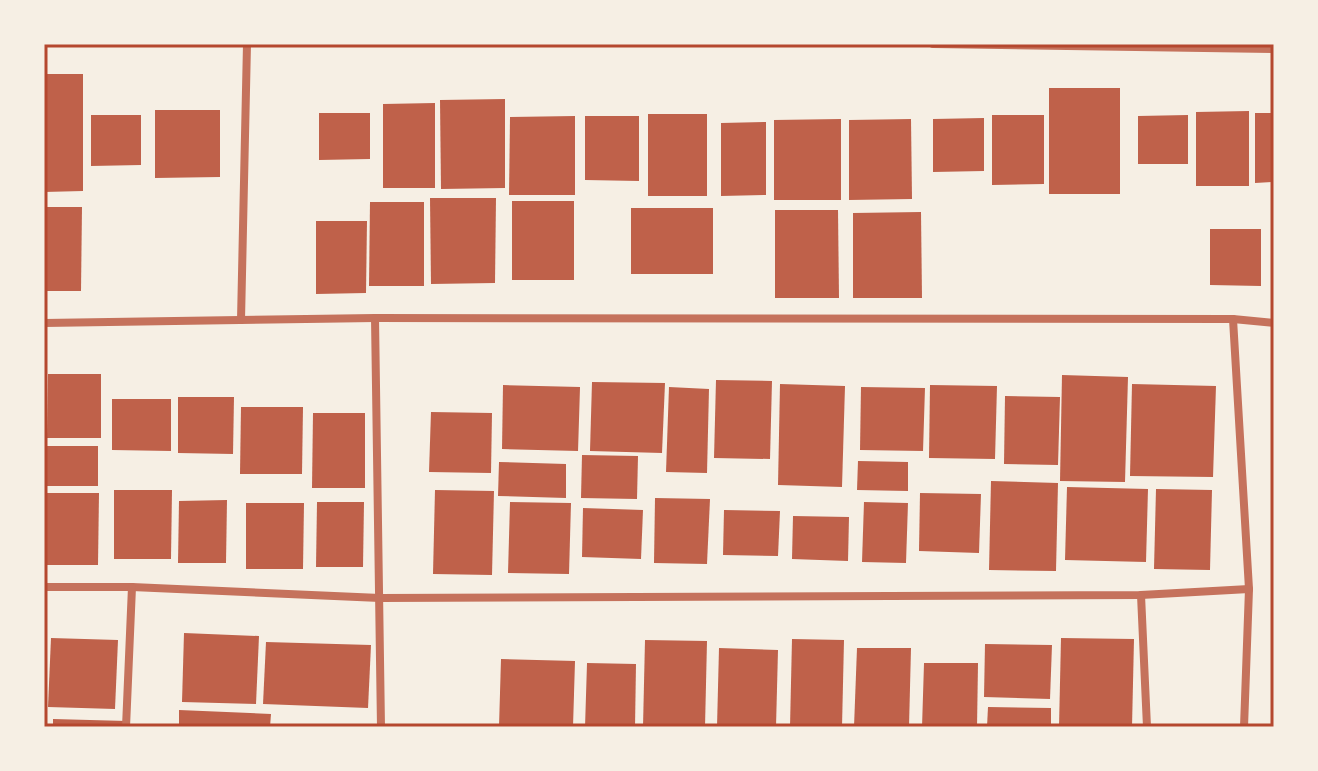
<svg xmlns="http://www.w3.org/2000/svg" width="1318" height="771" viewBox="0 0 1318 771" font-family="'Times New Roman',serif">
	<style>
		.building { fill: #bf614a }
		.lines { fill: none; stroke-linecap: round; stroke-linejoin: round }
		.minor { stroke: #c5725c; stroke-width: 8 }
		.neatline { fill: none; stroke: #b5482f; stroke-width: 3 }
	</style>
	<rect width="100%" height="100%" fill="#f6efe4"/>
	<g class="building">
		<path d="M44 74H83V191L44 192Z"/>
		<rect x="1049" y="88" width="71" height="106"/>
		<path d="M505 99V188L441 189 440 100Z"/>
		<path d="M435 103V188H383V104Z"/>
		<path d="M155 110H220V177L155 178Z"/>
		<path d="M1249 111V186H1196V112Z"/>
		<path d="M319 113H370V159L319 160Z"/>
		<path d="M1255 113H1274V182L1255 183Z"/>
		<rect x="648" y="114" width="59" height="82"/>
		<path d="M91 115H141V165L91 166Z"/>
		<path d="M992 115H1044V184L992 185Z"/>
		<path d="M1188 115V164H1138V116Z"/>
		<path d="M575 116V195H509L510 117Z"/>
		<path d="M585 116H639V181L585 180Z"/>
		<path d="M984 118V171L933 172V119Z"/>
		<path d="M841 119V200H774V120Z"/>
		<path d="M911 119 912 199 849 200V120Z"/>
		<path d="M766 122V195L721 196V123Z"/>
		<path d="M430 198H496L495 283 431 284Z"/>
		<rect x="512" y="201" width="62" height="79"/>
		<path d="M370 202H424V286H369Z"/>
		<path d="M44 207H82L81 291H44Z"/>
		<rect x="631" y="208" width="82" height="66"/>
		<path d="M775 210H838L839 298H775Z"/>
		<path d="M921 212 922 298H853V213Z"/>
		<path d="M316 221H367L366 293 316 294Z"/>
		<path d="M1210 229H1261V286L1210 285Z"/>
		<path d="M48 374H101V438H47Z"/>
		<path d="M1062 375 1128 377 1125 482 1060 481Z"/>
		<path d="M716 380 772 381 770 459 714 458Z"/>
		<path d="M592 382 665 383 662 453 590 451Z"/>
		<path d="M780 384 845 386 842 487 778 485Z"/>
		<path d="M1132 384 1216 386 1213 477 1130 476Z"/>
		<path d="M503 385 580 387 578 451 502 449Z"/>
		<path d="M930 385 997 386 995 459 929 458Z"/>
		<path d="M669 387 709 389 707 473 666 472Z"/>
		<path d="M861 387 925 388 923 451 860 450Z"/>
		<path d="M1005 396 1060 397 1058 465 1004 464Z"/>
		<path d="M178 397H234L233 454 178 453Z"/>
		<path d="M112 399H171V451L112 450Z"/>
		<path d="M241 407H303L302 474H240Z"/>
		<path d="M431 412 492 413 491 473 429 472Z"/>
		<path d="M313 413H365V488H312Z"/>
		<rect x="44" y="446" width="54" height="40"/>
		<path d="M582 455 638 456 637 499 581 498Z"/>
		<path d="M858 461 908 462V491L857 490Z"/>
		<path d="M499 462 566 464V498L498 496Z"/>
		<path d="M991 481 1058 483 1056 571 989 570Z"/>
		<path d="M1067 487 1148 489 1146 562 1065 560Z"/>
		<path d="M1156 489 1212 490 1210 570 1154 569Z"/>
		<path d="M114 490H172L171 559H114Z"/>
		<path d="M435 490 494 491 492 575 433 574Z"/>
		<path d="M44 493H99L98 565H44Z"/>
		<path d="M920 493 981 494 979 553 919 551Z"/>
		<path d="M655 498 710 499 707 564 654 563Z"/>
		<path d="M227 500 226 563H178L179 501Z"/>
		<path d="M317 502H364L363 567H316Z"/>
		<path d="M510 502 571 503 569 574 508 573Z"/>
		<path d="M864 502 908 503 906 563 862 562Z"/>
		<path d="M246 503H304L303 569H246Z"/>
		<path d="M583 508 643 510 641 559 582 557Z"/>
		<path d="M724 510 780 511 778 556 723 555Z"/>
		<path d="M793 516 849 517 848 561 792 559Z"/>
		<path d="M184 633 259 636 256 704 182 702Z"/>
		<path d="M51 638 118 640 115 709 48 707Z"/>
		<path d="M1061 638 1134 639 1132 727H1059Z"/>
		<path d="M792 639 844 640 842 727H790Z"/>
		<path d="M645 640 707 641 705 727H643Z"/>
		<path d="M266 642 371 645 368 708 263 704Z"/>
		<path d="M985 644 1052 645 1050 699 984 697Z"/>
		<path d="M719 648 778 650 776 727H717Z"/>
		<path d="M857 648H911L909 727H854Z"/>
		<path d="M501 659 575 661 573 727H499Z"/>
		<path d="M587 663 636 664 635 727H585Z"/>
		<path d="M924 663H978L977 727H922Z"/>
		<path d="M988 707 1051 708V727H987Z"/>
		<path d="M179 710 271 714 270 727H179Z"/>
		<path d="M53 719 127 721V727H53Z"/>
	</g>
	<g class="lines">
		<g class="minor">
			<path d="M933 44 1274 49"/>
			<path d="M375 318 381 727"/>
			<path d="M1233 319 1249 589 1244 727"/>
			<path d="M241 320 247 44"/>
			<path d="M44 323 375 318 1233 319 1274 323"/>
			<path d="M44 587H132L380 598 1141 595 1249 589"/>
			<path d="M1141 595 1147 727"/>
			<path d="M126 727 132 587"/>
		</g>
	</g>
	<rect width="1318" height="771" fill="none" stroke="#f6efe4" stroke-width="92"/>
	<rect x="46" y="46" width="1226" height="679" class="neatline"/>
</svg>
